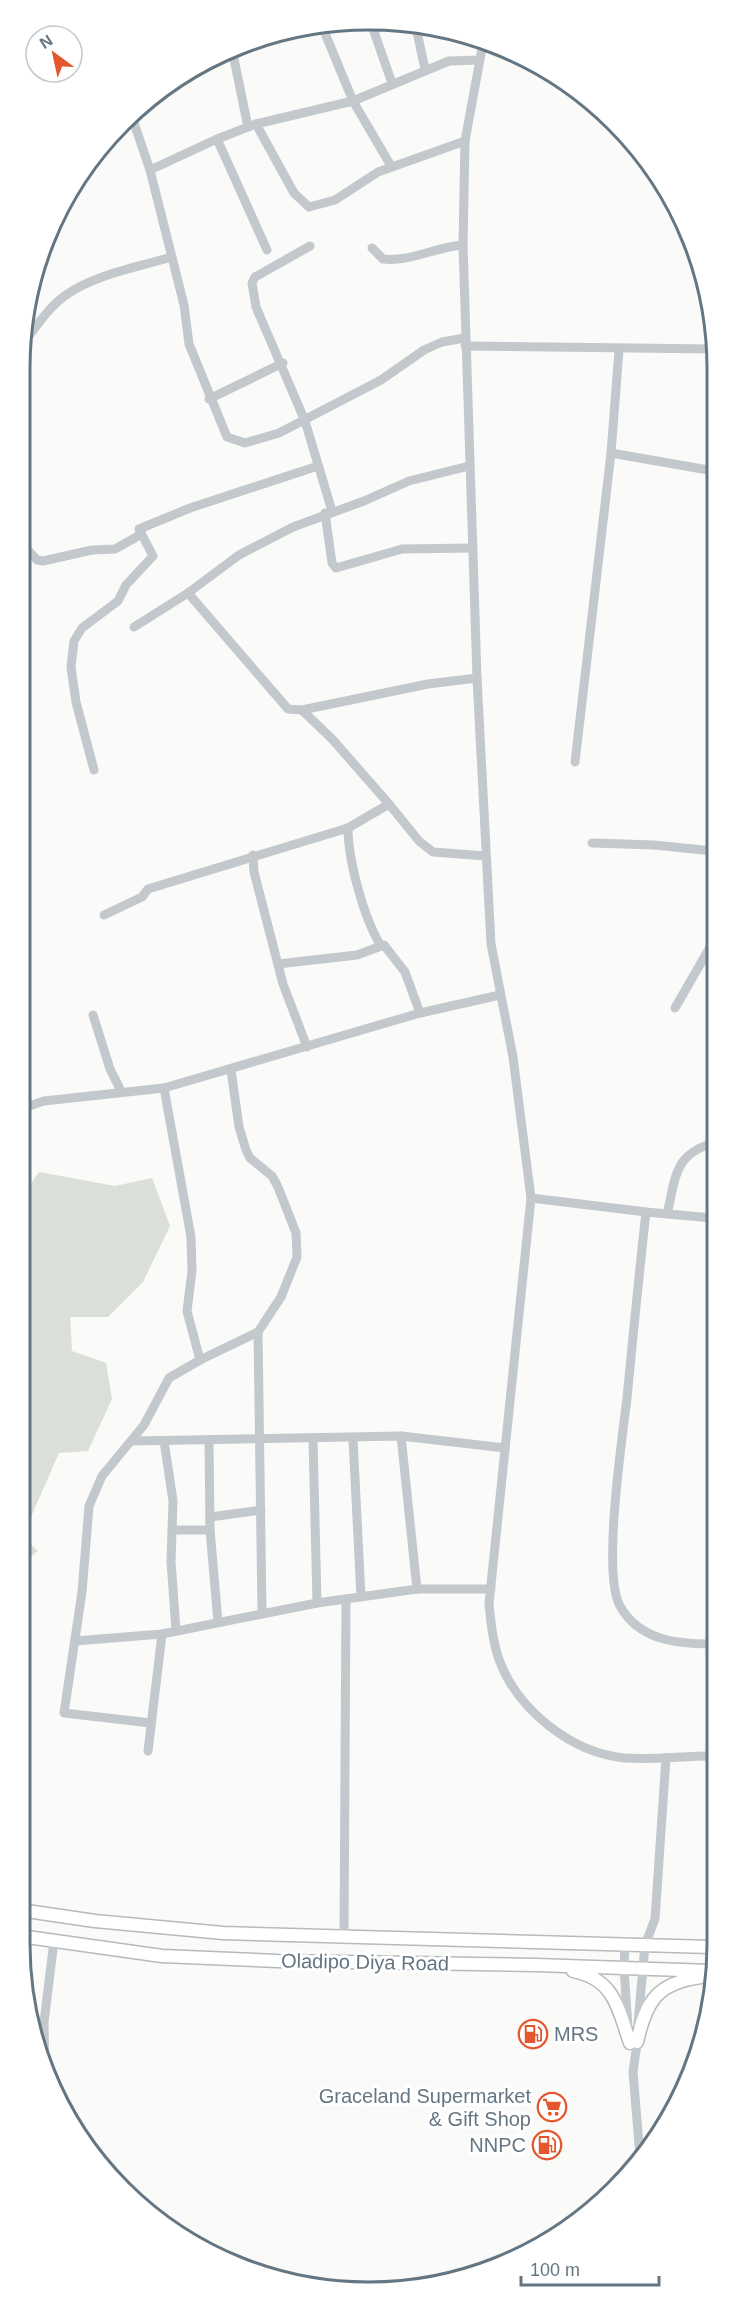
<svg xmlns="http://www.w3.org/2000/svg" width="737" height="2312" viewBox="0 0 737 2312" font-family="Helvetica,sans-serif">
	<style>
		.grass { fill: #dadfd7 }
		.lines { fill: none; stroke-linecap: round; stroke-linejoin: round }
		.major-casing { stroke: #b5babe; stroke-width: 15 }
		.minor { stroke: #c3c8cc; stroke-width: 9 }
		.major { stroke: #fff; stroke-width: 12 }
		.labels { text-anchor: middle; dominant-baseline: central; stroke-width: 6; stroke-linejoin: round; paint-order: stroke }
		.street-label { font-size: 20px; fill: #657683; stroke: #fff }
		.poi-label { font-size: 20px; fill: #657683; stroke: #fff; text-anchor: end }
		.rim { fill: none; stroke: #657683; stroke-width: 3 }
	</style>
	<rect width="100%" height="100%" fill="#fafaf8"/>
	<path class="grass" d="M39 1172 115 1186 152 1178 170 1226 143 1282 108 1317H70L72 1351 106 1363 112 1399 88 1451 59 1453 22 1537 38 1551 21 1564 23 1195Z"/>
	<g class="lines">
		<g class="major-casing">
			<g id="major">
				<path d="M20 1910 95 1921 223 1933 711 1947"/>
				<path d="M20 1936 162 1956 278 1961 536 1965 711 1971"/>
				<path d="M573 1971C615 1979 618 2009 630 2043"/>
				<path d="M637 2042C646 2001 657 1983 701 1977"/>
			</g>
		</g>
		<g class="minor">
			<path d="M322 26 353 101 391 166"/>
			<path d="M372 26 392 83"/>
			<path d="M424 26 417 32 425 69"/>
			<path d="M483 43 465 141 463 245 477 678 491 944 513 1057 531 1198 489 1604C491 1623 493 1644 500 1662 519 1711 572 1753 625 1758 654 1760 682 1756 711 1756"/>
			<path d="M233 54 248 127"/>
			<path d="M133 120 150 170 217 139 256 124 353 101 449 61 479 60"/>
			<path d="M256 124 294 193 309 207 335 200 378 172 465 141"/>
			<path d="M217 139 267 250"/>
			<path d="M150 170 184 305 189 344 227 437 245 443 279 433 381 380 424 350 442 342 465 338"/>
			<path d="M310 246 255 277 252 283 256 307 305 421 332 511"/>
			<path d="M372 248 383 259C411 262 435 247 463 245"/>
			<path d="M26 340C38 324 50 306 66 295 96 274 138 267 172 257"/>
			<path d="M465 346 714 349"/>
			<path d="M209 399 283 363"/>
			<path d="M611 453 714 471"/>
			<path d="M325 513 332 563 336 568 402 549 473 548"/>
			<path d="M25 547 37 560 43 561 92 550 115 549 140 535"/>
			<path d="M188 593 288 709 302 710 428 684 477 678"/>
			<path d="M134 627 188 593 239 555 293 527 364 501 409 481 469 466"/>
			<path d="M302 710 333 740 389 804"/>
			<path d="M575 762 611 453 619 350"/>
			<path d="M94 770 76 702 71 667 74 641 82 628 118 601 126 585 153 556 139 529 190 508 318 466"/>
			<path d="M348 828C348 860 364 919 381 946"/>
			<path d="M592 843 654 845 713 851"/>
			<path d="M253 855 254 872 283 984 307 1047"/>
			<path d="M104 915 142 897 148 889 348 828 389 804 419 841 433 852 485 856"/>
			<path d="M278 964 357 955 384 945 405 972 420 1013"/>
			<path d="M675 1008 713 942"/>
			<path d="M93 1015 110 1069 121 1091"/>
			<path d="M164 1088 191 1237 192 1271 187 1311 200 1360"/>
			<path d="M23 1108 44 1101 164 1088 420 1013 500 995"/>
			<path d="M531 1198 646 1212 712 1218"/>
			<path d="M646 1212C639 1274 633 1336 627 1398 622 1440 602 1574 620 1606 639 1640 676 1644 712 1644"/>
			<path d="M667 1214C676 1178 673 1155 713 1143"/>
			<path d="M258 1332 262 1612"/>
			<path d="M401 1436 417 1589"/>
			<path d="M313 1439 317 1603"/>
			<path d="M353 1439 361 1597"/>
			<path d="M209 1440 210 1530 218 1622"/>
			<path d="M132 1441 401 1436 505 1448"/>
			<path d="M164 1441 173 1501 171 1562 176 1630"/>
			<path d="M210 1517 261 1510"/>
			<path d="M172 1530H210"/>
			<path d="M75 1641 162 1634 317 1603 417 1589H491"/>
			<path d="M151 1723 64 1713 82 1592 89 1506 102 1476 144 1425 169 1378 200 1360 258 1332 281 1297 297 1257 296 1233 278 1187 272 1176 250 1158 246 1150 239 1127 231 1070"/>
			<path d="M148 1751 162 1634"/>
			<path d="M344 1937 346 1599"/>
			<path d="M625 1943 624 1969 628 2027"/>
			<path d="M638 2023 645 1945 655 1919 666 1758"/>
			<path d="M638 2037 633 2072 640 2157"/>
			<path d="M45 2073 44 2022 54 1941"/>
		</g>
		<use href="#major" class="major"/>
	</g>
	<defs>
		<g id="fuel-ring" transform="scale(1.5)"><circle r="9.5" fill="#fff" stroke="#e4572e" stroke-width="1.5"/><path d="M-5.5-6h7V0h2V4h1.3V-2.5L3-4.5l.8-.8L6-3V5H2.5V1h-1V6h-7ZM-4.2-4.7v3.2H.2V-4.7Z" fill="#e4572e"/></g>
		<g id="supermarket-ring" transform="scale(1.5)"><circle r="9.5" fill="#fff" stroke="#e4572e" stroke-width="1.5"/><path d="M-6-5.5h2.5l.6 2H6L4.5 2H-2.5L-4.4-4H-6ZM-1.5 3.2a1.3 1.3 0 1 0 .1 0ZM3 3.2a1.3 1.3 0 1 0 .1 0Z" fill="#e4572e"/></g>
	</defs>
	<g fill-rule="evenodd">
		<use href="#fuel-ring" x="533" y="2034"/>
		<use href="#supermarket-ring" x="552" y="2107"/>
		<use href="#fuel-ring" x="547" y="2145"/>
	</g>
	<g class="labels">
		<g class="street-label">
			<text transform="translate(365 1962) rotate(1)">Oladipo Diya Road</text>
		</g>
		<g class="poi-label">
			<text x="554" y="2034" text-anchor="start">MRS</text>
			<text x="531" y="2096">Graceland Supermarket<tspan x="531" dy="23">&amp; Gift Shop</tspan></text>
			<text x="526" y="2145">NNPC</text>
		</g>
	</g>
	<path d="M0 0H737V2312H0ZM368 30H369A338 338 0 0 1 707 368V1944A338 338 0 0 1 369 2282H368A338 338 0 0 1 30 1944V368A338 338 0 0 1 368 30Z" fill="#fff" fill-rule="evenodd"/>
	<path class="rim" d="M368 30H369A338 338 0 0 1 707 368V1944A338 338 0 0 1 369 2282H368A338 338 0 0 1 30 1944V368A338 338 0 0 1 368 30Z"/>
	<g transform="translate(54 54) rotate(327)"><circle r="28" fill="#ffffff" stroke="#c1c8cd" stroke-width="1.5"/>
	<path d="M0-4.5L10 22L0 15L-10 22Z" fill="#e4572e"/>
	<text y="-9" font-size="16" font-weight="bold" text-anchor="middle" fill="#657683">N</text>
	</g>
	<path d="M521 2276v9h138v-9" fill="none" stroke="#657683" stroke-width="3"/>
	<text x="530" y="2276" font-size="18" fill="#657683" stroke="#ffffff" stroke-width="4.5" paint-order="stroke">100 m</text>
</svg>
